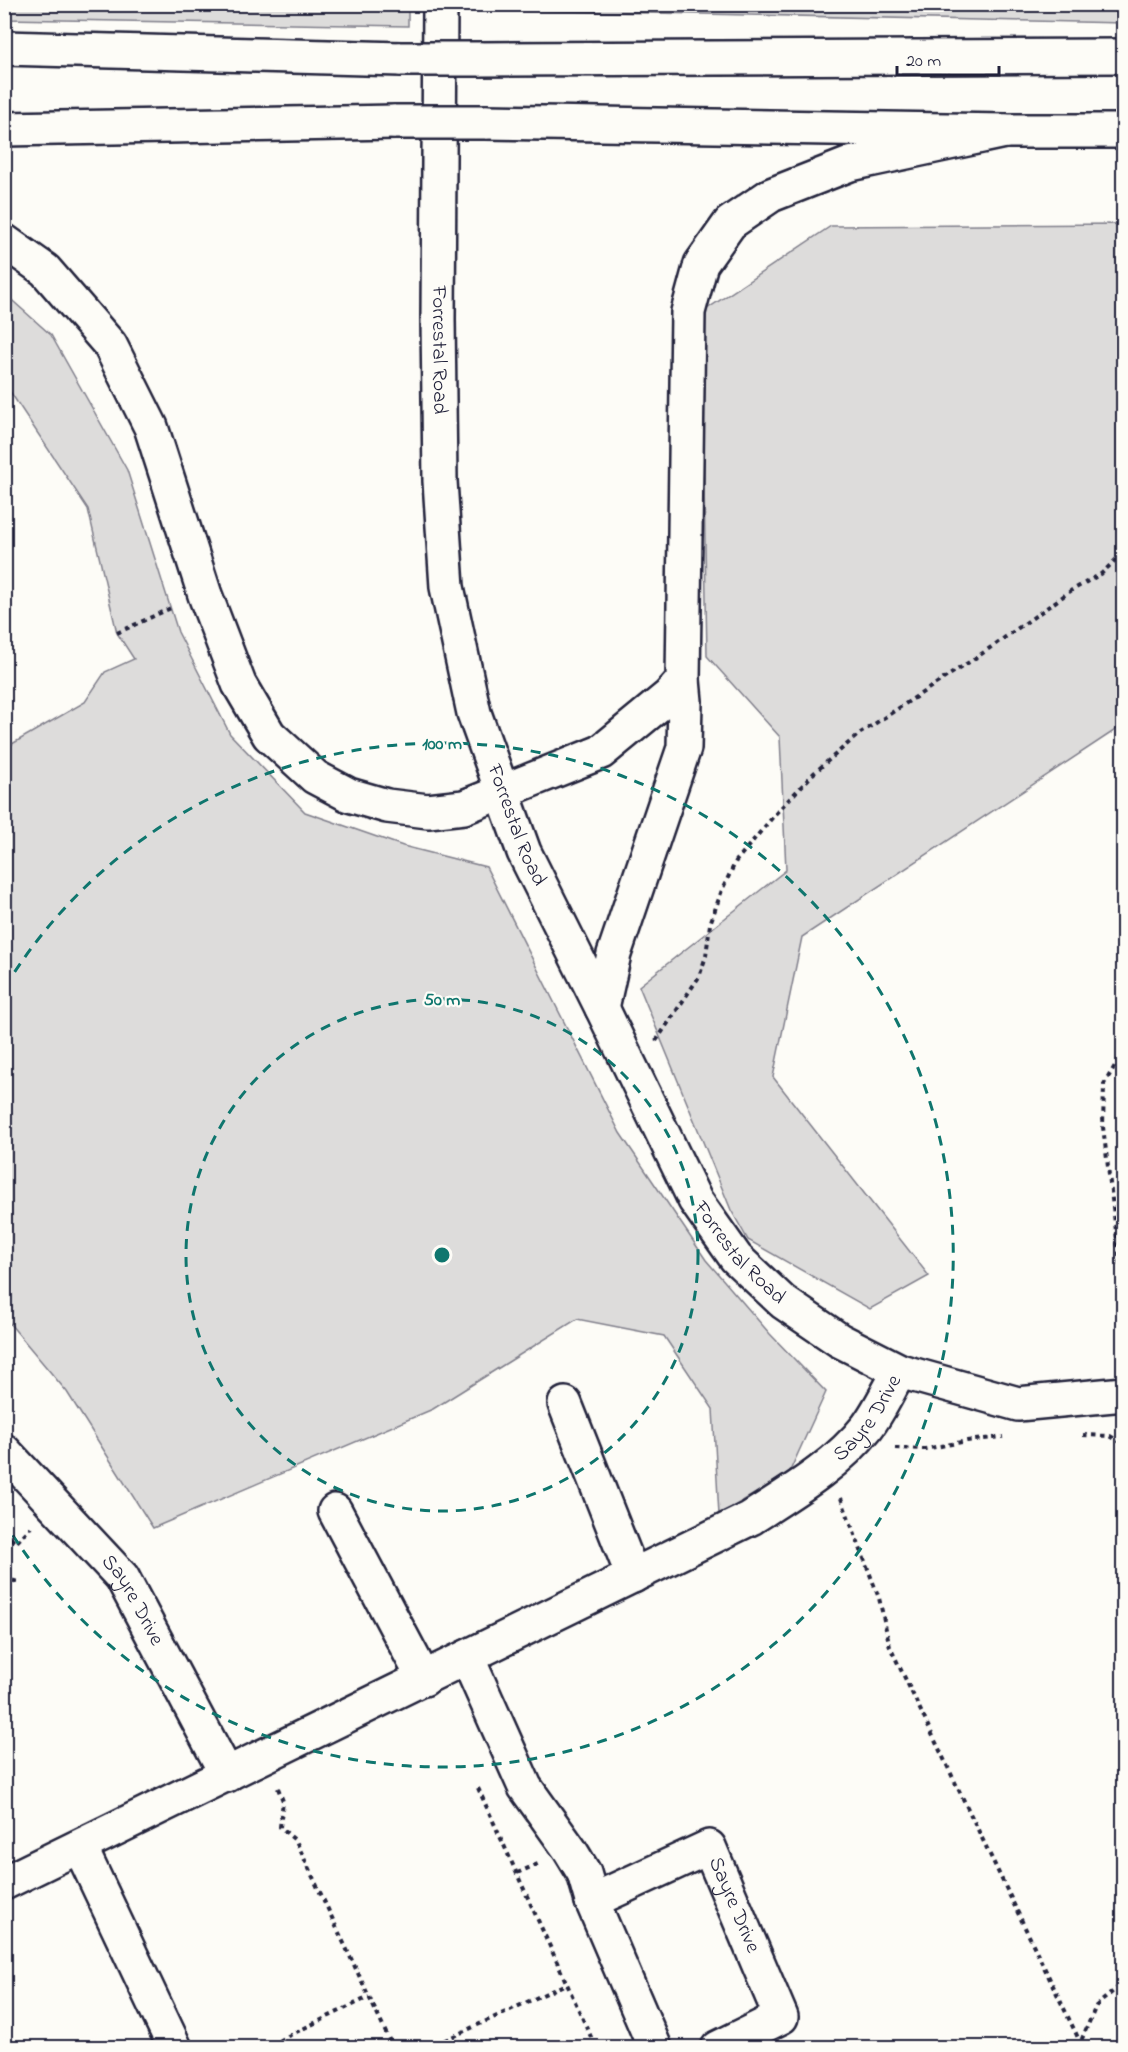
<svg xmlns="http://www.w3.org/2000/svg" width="1128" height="2052" viewBox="0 0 1128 2052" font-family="'Indie Flower',sans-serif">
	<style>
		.green { fill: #dddcdb; stroke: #807f8b; stroke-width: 1.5 }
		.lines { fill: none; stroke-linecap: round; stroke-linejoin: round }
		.minor-casing { stroke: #22223b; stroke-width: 38 }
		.highway-casing { stroke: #22223b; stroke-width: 38 }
		.path { stroke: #22223b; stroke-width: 4; stroke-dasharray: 4.5 4.5; stroke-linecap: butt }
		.minor { stroke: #fdfcf7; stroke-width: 33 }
		.highway { stroke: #fdfcf7; stroke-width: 33 }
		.highway-bridge-casing { stroke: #22223b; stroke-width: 38; stroke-linecap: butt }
		.highway-bridge { stroke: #fdfcf7; stroke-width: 33 }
		.ring { fill: none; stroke: #0f766e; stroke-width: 3; stroke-dasharray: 10 8 }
		.labels { text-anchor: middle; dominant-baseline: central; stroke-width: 4.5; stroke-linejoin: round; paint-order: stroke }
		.street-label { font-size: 21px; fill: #22223b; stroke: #fdfcf7 }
		.centre { fill: #0f766e; stroke: #fdfcf7; stroke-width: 3 }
		.ring-label { font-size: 18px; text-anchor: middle; font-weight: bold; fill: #0f766e; stroke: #fdfcf7; stroke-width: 4.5; stroke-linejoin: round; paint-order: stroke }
	</style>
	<rect width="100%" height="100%" fill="#fdfcf7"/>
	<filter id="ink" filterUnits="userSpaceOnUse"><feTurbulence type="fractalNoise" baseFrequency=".0167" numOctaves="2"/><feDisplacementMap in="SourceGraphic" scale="12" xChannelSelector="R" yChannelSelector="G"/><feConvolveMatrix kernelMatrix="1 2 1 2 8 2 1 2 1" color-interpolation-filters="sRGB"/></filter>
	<g filter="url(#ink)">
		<g class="green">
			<path d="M5 4 408 5V26L5 19Z"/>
			<path d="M468 5 1123 4 1124 23 468 9Z"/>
			<path d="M1123 224V725L802 937 773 1077 929 1276 870 1309 748 1240 731 1210 639 986 786 870 780 737 707 656 701 313 831 226Z"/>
			<path d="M5 294 51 335 127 470 178 632 230 734 305 812 403 846 486 867 620 1133 706 1260 770 1334 826 1392 789 1473 719 1515 713 1409 664 1336 577 1319 433 1409 153 1528 67 1392 5 1318V748L85 702 105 672 134 659 117 633 88 509 5 384Z"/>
		</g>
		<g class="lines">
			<g class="minor-casing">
				<g id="minor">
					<path id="s1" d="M440 4 438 319 440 481 447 587 474 713 524 852 602 1008 695 1200 736 1258 783 1302 839 1340 900 1371 1018 1404 1124 1394"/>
					<path d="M565 1404 633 1576"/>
					<path id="s2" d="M4 1451 122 1577 227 1775"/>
					<path d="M335 1511 424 1679"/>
					<path d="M467 1657 525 1787 570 1850 584 1873 592 1901 655 2048"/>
					<path d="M80 1847 175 2048"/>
					<path id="s3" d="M4 1883 751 1518C793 1491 836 1466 867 1427 880 1410 889 1389 900 1371"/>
					<path id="s4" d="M592 1901 709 1847 781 2017 718 2048"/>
				</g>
			</g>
			<g class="highway-casing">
				<g id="highway">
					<path d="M4 48 401 59"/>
					<path d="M479 59 1124 56"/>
					<path d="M485 122 1005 131H1124"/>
					<path d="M4 129 395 122"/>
					<path d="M4 241 45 270 110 345 151 427 205 595 239 684 269 735 315 777 349 795 387 806 428 811 464 807 601 752 669 696 683 680 688 312 701 264 730 223 771 195 850 164 1005 131"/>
					<path d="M602 1008 614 954 684 748 685 701 683 680"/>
				</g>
			</g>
			<g class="path">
				<path d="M117 633 173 607"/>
				<path d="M656 1041 699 977 706 956 710 924 722 890 736 861 777 812 814 773 859 734 980 655 1072 590 1101 574 1124 552"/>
				<path d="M1124 1051 1104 1084 1103 1127 1124 1295"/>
				<path d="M1083 1435 1110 1436 1124 1444"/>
				<path d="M895 1448 925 1449 967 1441 1003 1437"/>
				<path d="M841 1498 879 1598 890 1647 1083 2048"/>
				<path d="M4 1532 16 1543 31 1527"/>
				<path d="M4 1578 18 1582"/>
				<path d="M278 1788 283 1801 280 1827 296 1841 393 2048"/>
				<path d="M478 1788 596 2048"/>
				<path d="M517 1873 538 1864"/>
				<path d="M263 2048 369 1997"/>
				<path d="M428 2048 566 1984"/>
				<path d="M843 2048 846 2046"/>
				<path d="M1078 2048 1096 2006 1124 1982"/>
			</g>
			<use href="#minor" class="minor"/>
			<use href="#highway" class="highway"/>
			<g class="highway-bridge-casing">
				<g id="highway-bridge">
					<path d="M401 59H479"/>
					<path d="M395 122H485"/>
				</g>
			</g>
			<use href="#highway-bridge" class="highway-bridge"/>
		</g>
	</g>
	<g class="ring">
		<circle cx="442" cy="1255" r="256"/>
		<path d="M5 987A512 512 0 1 1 5 1523"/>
	</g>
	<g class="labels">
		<g class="street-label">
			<text stroke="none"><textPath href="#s1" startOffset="346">Forrestal Road</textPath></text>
			<text stroke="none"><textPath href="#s1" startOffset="832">Forrestal Road</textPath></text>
			<text stroke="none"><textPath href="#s1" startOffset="1317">Forrestal Road</textPath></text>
			<text stroke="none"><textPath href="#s3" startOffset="987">Sayre Drive</textPath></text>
			<text stroke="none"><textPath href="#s2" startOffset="198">Sayre Drive</textPath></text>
			<text stroke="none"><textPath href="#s4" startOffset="192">Sayre Drive</textPath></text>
		</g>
	</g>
	<circle cx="442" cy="1255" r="9" class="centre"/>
	<g class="ring-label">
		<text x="442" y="749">100 m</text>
		<text x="442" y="1005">50 m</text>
	</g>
	<rect width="1128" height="2052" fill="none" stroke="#fdfcf7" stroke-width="24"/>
	<rect x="12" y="12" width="1104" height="2028" fill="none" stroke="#22223b" stroke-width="2" filter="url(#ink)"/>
	<path d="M897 66v9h102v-9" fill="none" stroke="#22223b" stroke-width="3"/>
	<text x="906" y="66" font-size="18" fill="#22223b" stroke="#fdfcf7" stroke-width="4.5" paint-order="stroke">20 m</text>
</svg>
